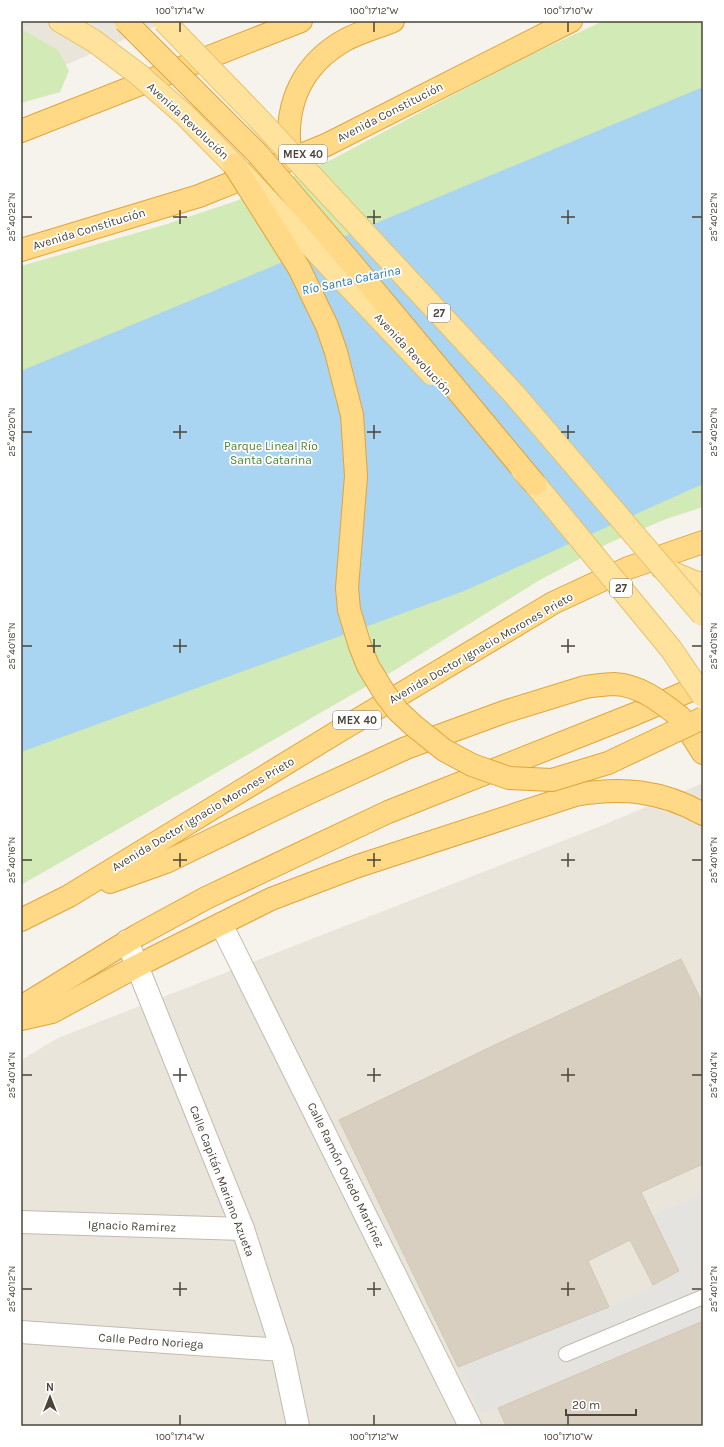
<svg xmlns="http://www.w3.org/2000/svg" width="724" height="1447" viewBox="0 0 724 1447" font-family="Karla,sans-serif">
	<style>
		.residential { fill: #eae5da }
		.green { fill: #d2eab5 }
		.parking { fill: #e5e3e0 }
		.water { fill: #a9d4f2 }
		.building { fill: #d8cfc1; stroke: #d3c7b4 }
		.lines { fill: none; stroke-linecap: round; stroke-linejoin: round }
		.service-casing { stroke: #c2bbae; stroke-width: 16 }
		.minor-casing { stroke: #c2bbae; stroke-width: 24 }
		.primary-casing { stroke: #e6c16a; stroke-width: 24 }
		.trunk-casing { stroke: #e0a43c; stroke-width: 24 }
		.service { stroke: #fff; stroke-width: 14 }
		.minor { stroke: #fff; stroke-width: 22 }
		.primary { stroke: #ffe39c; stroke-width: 22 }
		.trunk { stroke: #ffd985; stroke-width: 22 }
		.primary-bridge-casing { stroke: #e6c16a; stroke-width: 24; stroke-linecap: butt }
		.trunk-bridge-casing { stroke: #e0a43c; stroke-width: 24; stroke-linecap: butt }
		.primary-bridge { stroke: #ffe39c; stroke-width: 22 }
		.trunk-bridge { stroke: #ffd985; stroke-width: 22 }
		.ticks { fill: none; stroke: #4b4439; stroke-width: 1.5 }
		.labels { text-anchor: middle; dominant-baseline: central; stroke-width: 3.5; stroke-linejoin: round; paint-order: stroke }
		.shield { fill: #fff; stroke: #817c74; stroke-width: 1 }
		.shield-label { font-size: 11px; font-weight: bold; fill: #4b4439 }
		.street-label { font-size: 12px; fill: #4b4439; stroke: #fff }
		.park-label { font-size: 12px; fill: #4a7f2a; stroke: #fff }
		.water-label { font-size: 13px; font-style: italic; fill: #2e7ab2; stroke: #fff }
		.neatline { fill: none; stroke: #4b4439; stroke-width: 1.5 }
		.ticks-label { font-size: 10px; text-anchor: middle; fill: #4b4439 }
	</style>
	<rect width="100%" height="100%" fill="#f6f3ec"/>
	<g class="residential">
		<path d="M21 21H168L21 84Z"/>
		<path d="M703 783V1426H21V1060L58 1038 601 826Z"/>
	</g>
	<g class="green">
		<path d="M603 21H703V507L666 519 609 543 540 580 395 670 21 885V266L164 225 236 201 333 159 509 65Z"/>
		<path d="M21 29 58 50 69 71 60 92 21 103Z"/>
	</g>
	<path class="parking" d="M703 1194V1321L498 1408 481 1413 458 1367 609 1307 679 1272 652 1215Z"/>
	<path class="water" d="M703 87V484L464 591 21 752V371Z"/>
	<g class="building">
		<path d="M681 959 703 1004V1164L641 1192 679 1271 653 1285 630 1240 588 1261 609 1307 458 1367 339 1120 499 1043Z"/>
		<path d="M703 1321V1426H506L498 1408Z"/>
	</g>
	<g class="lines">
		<g class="service-casing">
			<path id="service" d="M566 1354 703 1297"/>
		</g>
		<g class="minor-casing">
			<g id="minor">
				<path d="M221 924 470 1426"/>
				<path d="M127 941 243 1229 282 1350 298 1426"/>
				<path d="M21 1222 243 1229"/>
				<path d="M21 1332 282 1350"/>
			</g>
		</g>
		<g class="primary-casing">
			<g id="primary">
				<path d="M60 21 94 41"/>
				<path d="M662 568 692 581 703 584"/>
			</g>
		</g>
		<g class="trunk-casing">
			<g id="trunk">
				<path d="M21 131 301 21"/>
				<path d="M290 153C284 103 303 63 347 39 361 32 378 27 393 21"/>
				<path d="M21 250 199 196 326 145 571 21"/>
				<path d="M680 717 703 753"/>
				<path d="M110 882 166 862 304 795 406 748 504 712 585 687"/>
				<path d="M21 920 69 896 339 731 553 603 628 568 703 542"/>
				<path d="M21 1007 138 935 206 898 388 812 635 714 703 685"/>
				<path d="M21 1019 52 1012 137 966 271 899 358 866 575 795C621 787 661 790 703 814"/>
			</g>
		</g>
		<use href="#service" class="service"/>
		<use href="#minor" class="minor"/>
		<use href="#primary" class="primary"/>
		<use href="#trunk" class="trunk"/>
		<g class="primary-bridge-casing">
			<g id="primary-bridge">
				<path d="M164 21 256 116 514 394 703 615"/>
				<path d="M94 41 138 74 186 116 234 165 432 374"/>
				<path d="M522 470 535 484 671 649 703 696"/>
			</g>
		</g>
		<g class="trunk-bridge-casing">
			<g id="trunk-bridge">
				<path d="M125 21 258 154 349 260 535 484"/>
				<path d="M234 165 299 268 327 326 336 352 352 415 356 476 347 588 349 610 360 646 368 666 385 694 398 711 413 725 444 750 472 765 509 778 552 780 608 763 703 718"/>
				<path d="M585 687C595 686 604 684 614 684 640 685 661 702 680 717"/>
			</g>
		</g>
		<use href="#primary-bridge" class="primary-bridge"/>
		<use href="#trunk-bridge" class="trunk-bridge"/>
	</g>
	<path class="ticks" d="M180 22V32M374 22V32M568 22V32M180 210V224M374 210V224M568 210V224M22 217H32M173 217H187M367 217H381M561 217H575M692 217H702M180 425V439M374 425V439M568 425V439M22 432H32M173 432H187M367 432H381M561 432H575M692 432H702M180 639V653M374 639V653M568 639V653M22 646H32M173 646H187M367 646H381M561 646H575M692 646H702M180 853V867M374 853V867M568 853V867M22 860H32M173 860H187M367 860H381M561 860H575M692 860H702M180 1068V1082M374 1068V1082M568 1068V1082M22 1075H32M173 1075H187M367 1075H381M561 1075H575M692 1075H702M180 1282V1296M374 1282V1296M568 1282V1296M22 1289H32M173 1289H187M367 1289H381M561 1289H575M692 1289H702M180 1415V1425M374 1415V1425M568 1415V1425"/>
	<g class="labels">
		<g class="shield">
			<rect x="279" y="145" width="48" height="18" rx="3"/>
			<rect x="428" y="304" width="22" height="18" rx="3"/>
			<rect x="610" y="579" width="22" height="18" rx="3"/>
			<rect x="333" y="711" width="48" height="18" rx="3"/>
		</g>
		<g class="shield-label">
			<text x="303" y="154">MEX 40</text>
			<text x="439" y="313">27</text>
			<text x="621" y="588">27</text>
			<text x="357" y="720">MEX 40</text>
		</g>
		<g class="street-label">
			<text transform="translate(390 112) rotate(-27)">Avenida Constitución</text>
			<text transform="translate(188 121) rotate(43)">Avenida Revolución</text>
			<text transform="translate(89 229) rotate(-17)">Avenida Constitución</text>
			<text transform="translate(413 354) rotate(47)">Avenida Revolución</text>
			<text transform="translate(481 648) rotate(-30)">Avenida Doctor Ignacio Morones Prieto</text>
			<text transform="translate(203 814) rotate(-31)">Avenida Doctor Ignacio Morones Prieto</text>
			<text transform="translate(346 1175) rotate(64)">Calle Ramón Oviedo Martínez</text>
			<text transform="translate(222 1181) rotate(69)">Calle Capitán Mariano Azueta</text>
			<text transform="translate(132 1226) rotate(2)">Ignacio Ramirez</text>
			<text transform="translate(151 1341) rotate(4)">Calle Pedro Noriega</text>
		</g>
		<g class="park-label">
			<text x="271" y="446">Parque Lineal Río<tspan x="271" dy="14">Santa Catarina</tspan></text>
		</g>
		<g class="water-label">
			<text transform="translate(351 280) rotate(-12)">Río Santa Catarina</text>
		</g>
	</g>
	<rect width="724" height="1447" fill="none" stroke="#ffffff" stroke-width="44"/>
	<g transform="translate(50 1397)" stroke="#ffffff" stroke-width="3" paint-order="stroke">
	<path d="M0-3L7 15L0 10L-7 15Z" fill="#4b4439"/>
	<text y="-6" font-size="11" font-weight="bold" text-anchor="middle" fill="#4b4439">N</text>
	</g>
	<path d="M566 1409v6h70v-6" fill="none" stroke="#4b4439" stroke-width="2"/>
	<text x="572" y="1409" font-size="12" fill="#4b4439" stroke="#ffffff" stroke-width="3" paint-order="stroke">20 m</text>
	<rect x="22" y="22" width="680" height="1403" class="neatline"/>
	<g class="ticks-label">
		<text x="180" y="14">100°17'14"W</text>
		<text x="374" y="14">100°17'12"W</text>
		<text x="568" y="14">100°17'10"W</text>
		<text transform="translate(11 217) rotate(-90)" y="4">25°40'22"N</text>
		<text transform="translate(713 217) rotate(-90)" y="4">25°40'22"N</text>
		<text transform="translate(11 432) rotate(-90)" y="4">25°40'20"N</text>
		<text transform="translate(713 432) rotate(-90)" y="4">25°40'20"N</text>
		<text transform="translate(11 646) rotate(-90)" y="4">25°40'18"N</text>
		<text transform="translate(713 646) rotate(-90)" y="4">25°40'18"N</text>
		<text transform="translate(11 860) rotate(-90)" y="4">25°40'16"N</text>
		<text transform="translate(713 860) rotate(-90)" y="4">25°40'16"N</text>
		<text transform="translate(11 1075) rotate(-90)" y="4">25°40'14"N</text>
		<text transform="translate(713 1075) rotate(-90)" y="4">25°40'14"N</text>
		<text transform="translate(11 1289) rotate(-90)" y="4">25°40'12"N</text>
		<text transform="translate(713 1289) rotate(-90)" y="4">25°40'12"N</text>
		<text x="180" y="1440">100°17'14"W</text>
		<text x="374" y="1440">100°17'12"W</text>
		<text x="568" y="1440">100°17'10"W</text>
	</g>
</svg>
